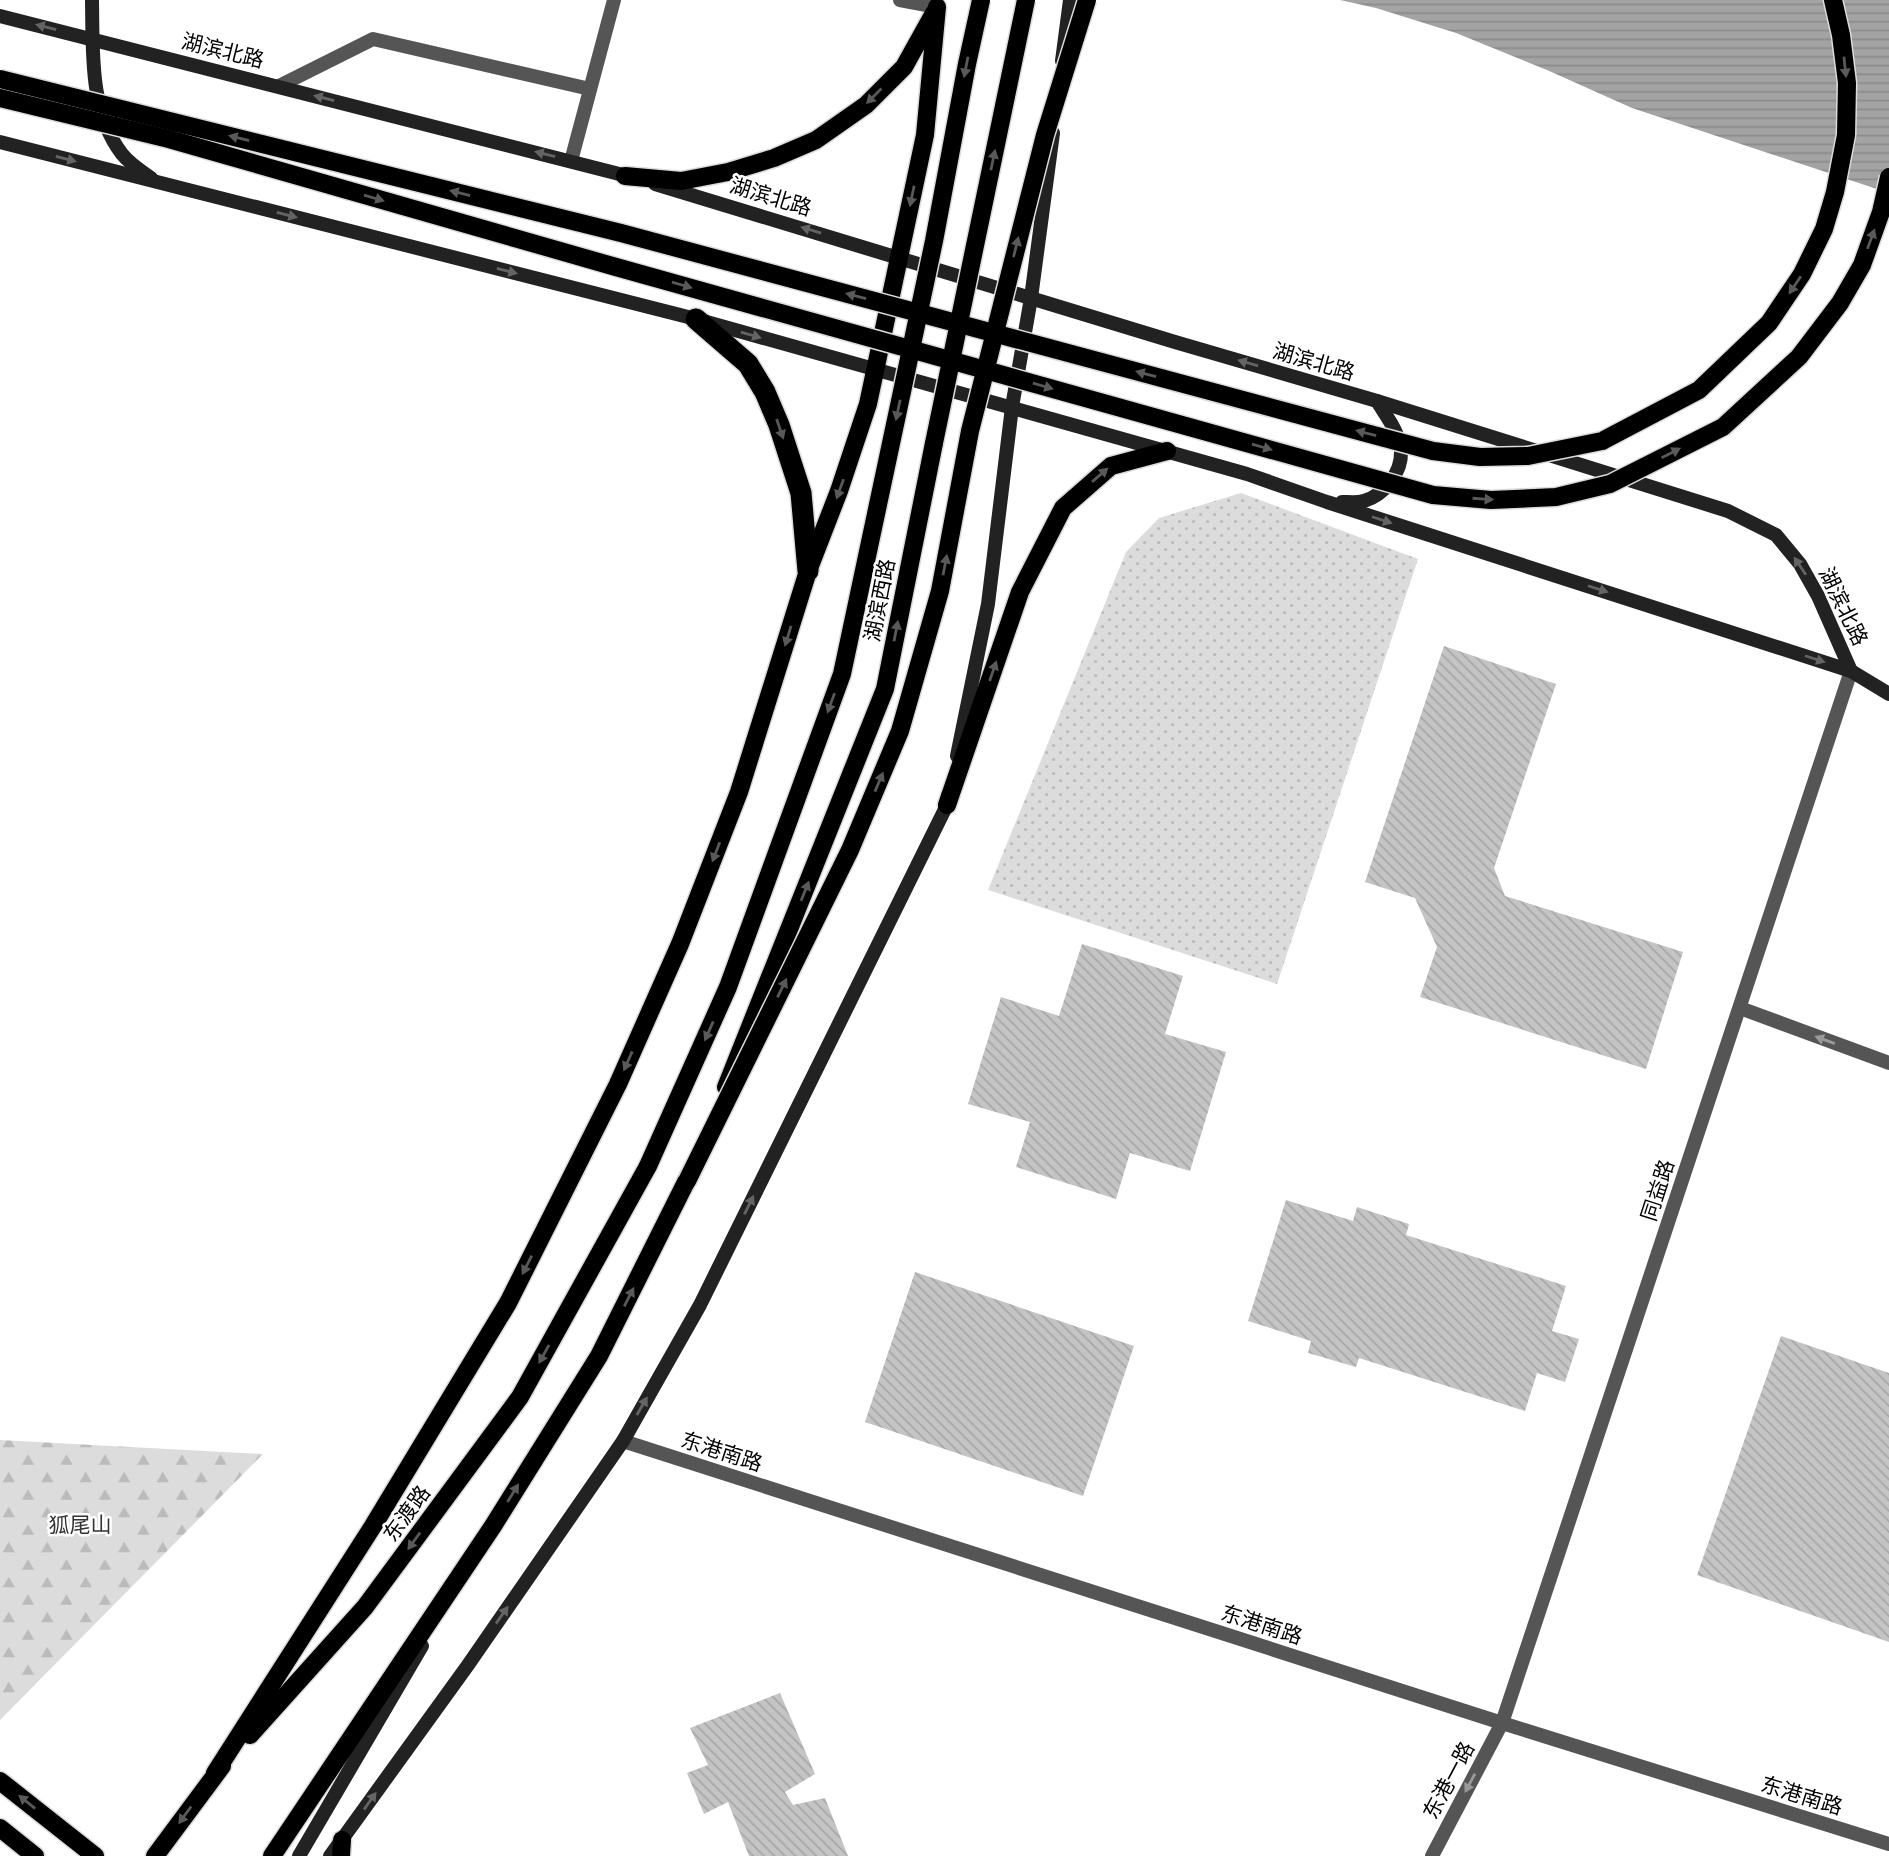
<svg xmlns="http://www.w3.org/2000/svg" width="1889" height="1856" viewBox="0 0 1889 1856" font-family="Ubuntu,'Noto Sans SC',sans-serif">
	<style>
		.green { fill: url(#green-dots) }
		.forest { fill: url(#forest-firs) }
		.water { fill: url(#water-rules) }
		.building { fill: url(#building-back-hatch) }
		.lines { fill: none; stroke-linecap: round; stroke-linejoin: round }
		.primary-casing { stroke: #dbdbdb; stroke-width: 21 }
		.highway-casing { stroke: #dbdbdb; stroke-width: 24 }
		.lane { stroke: #555; stroke-width: 14 }
		.street { stroke: #555; stroke-width: 14 }
		.secondary { stroke: #222; stroke-width: 14 }
		.primary { stroke: #000; stroke-width: 18 }
		.highway { stroke: #000; stroke-width: 21 }
		.primary-bridge-casing { stroke: #dbdbdb; stroke-width: 21; stroke-linecap: butt }
		.primary-bridge { stroke: #000; stroke-width: 18 }
		.oneway { fill: #646464 }
		.oneway2 { fill: #595959 }
		.oneway3 { fill: #999 }
		.labels { text-anchor: middle; dominant-baseline: central; stroke-width: 5; stroke-linejoin: round; paint-order: stroke }
		.street-label { font-size: 21px; fill: #000; stroke: #fff }
		.park-label { font-size: 21px; fill: #333; stroke: #fff }
	</style>
	<defs>
		<pattern id="green-dots" width="8" height="8" patternUnits="userSpaceOnUse" patternTransform="scale(1.75)"><rect width="8" height="8" fill="#dcdcdc"/><path d="M2 2h.1M6 6h.1" fill="none" stroke="#bbb" stroke-width="1.8" stroke-linecap="round"/></pattern>
		<pattern id="forest-firs" width="22" height="20" patternUnits="userSpaceOnUse" patternTransform="scale(1.75)"><rect width="22" height="20" fill="#dcdcdc"/><path d="M5 1l3.5 6h-7zM16 11l3.5 6h-7z" fill="#bbb"/></pattern>
		<pattern id="water-rules" width="6" height="5" patternUnits="userSpaceOnUse" patternTransform="scale(1.75)"><rect width="6" height="5" fill="#a3a3a3"/><path d="M0 2.5h6" fill="none" stroke="#8b8b8b"/></pattern>
		<pattern id="building-back-hatch" width="6" height="6" patternUnits="userSpaceOnUse" patternTransform="scale(1.75)"><rect width="6" height="6" fill="#c4c4c4"/><path d="M-1 5l2 2M0 0l6 6M5-1l2 2" fill="none" stroke="#a7a7a7"/></pattern>
	</defs>
	<rect width="100%" height="100%" fill="#fff"/>
	<path class="green" d="M1241 493 1418 559 1277 984 988 890 1126 552 1159 518Z"/>
	<path class="forest" d="M0 1440 263 1454 0 1720Z"/>
	<path class="water" d="M1340 0H1889V193L1632 108 1547 70 1456 33 1376 8Z"/>
	<g class="building">
		<path d="M1444 646 1556 684 1494 868 1505 896 1683 952 1646 1069 1420 997 1437 947 1415 898 1365 882Z"/>
		<path d="M1082 944 1183 976 1165 1034 1226 1052 1190 1171 1130 1153 1116 1199 1016 1167 1030 1122 968 1104 1001 997 1059 1016Z"/>
		<path d="M1286 1200 1353 1221 1357 1207 1409 1224 1406 1235 1566 1286 1552 1331 1579 1339 1565 1382 1537 1373 1525 1411 1359 1358 1356 1367 1308 1353 1311 1341 1248 1321Z"/>
		<path d="M915 1272 1134 1346 1083 1496 865 1422Z"/>
		<path d="M1781 1336 1889 1373V1642L1697 1575Z"/>
		<path d="M780 1693 815 1774 785 1792 793 1805 825 1798 848 1856H749L728 1802 704 1814 687 1773 708 1765 690 1728Z"/>
	</g>
	<g class="lines">
		<g class="primary-casing">
			<g id="primary">
				<path d="M625 176 681 181 728 172 774 158 816 140 866 105 904 67 934 13"/>
				<path d="M1602 441 1699 390 1769 323 1802 274 1824 229 1835 192 1846 135 1847 83 1841 35 1833 0"/>
				<path d="M947 805 1020 592 1063 508 1111 466 1167 451"/>
				<path d="M726 1087 885 689 934 443"/>
				<path d="M250 1735 365 1607 520 1397 648 1166"/>
				<path d="M215 1773 373 1526 508 1303 618 1084 680 944 739 792 808 571 839 491 868 404 925 135 937 7"/>
				<path d="M0 1781 95 1856"/>
				<path d="M0 1828 35 1856"/>
				<path d="M155 1856 222 1766"/>
				<path d="M272 1856 493 1526 599 1356 693 1168"/>
				<path d="M341 1856 342 1840"/>
			</g>
		</g>
		<g class="highway-casing">
			<path id="highway" d="M696 319 748 364 765 392 779 425 801 493 808 571"/>
		</g>
		<g class="lane">
			<path d="M900 0 937 7"/>
			<path d="M279 86 373 39 590 89"/>
			<path d="M571 161 614 0"/>
			<path d="M1740 1008 1889 1063"/>
		</g>
		<g class="street">
			<path d="M623 1441 1502 1723 1889 1844"/>
			<path d="M1432 1856 1502 1723 1851 671"/>
		</g>
		<g class="secondary">
			<path d="M92 0C93 51 89 111 122 154 130 164 141 171 151 178"/>
			<path d="M0 16 635 178"/>
			<path d="M1062 61 1070 0"/>
			<path d="M0 142 696 319 1247 474 1327 502 1851 671 1889 694"/>
			<path d="M655 184 1175 342 1377 401 1728 511 1776 535 1800 564 1818 596 1851 671"/>
			<path d="M1342 502C1349 502 1358 503 1364 501 1384 495 1402 473 1401 451 1400 433 1386 416 1377 401"/>
			<path d="M957 756 988 604 1012 407 1031 298 1053 133"/>
			<path d="M299 1856 422 1646"/>
			<path d="M330 1856 468 1665 623 1441 700 1305 947 805 948 796"/>
		</g>
		<use href="#primary" class="primary"/>
		<use href="#highway" class="highway"/>
		<g class="primary-bridge-casing">
			<g id="primary-bridge">
				<path d="M0 79 621 233 1433 451 1480 457 1528 456 1602 441"/>
				<path d="M0 98 169 139 616 267 1433 495 1491 500 1556 497 1610 484 1723 427 1799 357 1840 303 1862 265 1881 212 1889 177"/>
				<path d="M934 443 1026 0"/>
				<path d="M648 1166 728 987 842 674 934 241 967 64 981 0"/>
				<path d="M687 1181 850 850 900 731 940 591 970 431 1045 135 1087 0"/>
			</g>
		</g>
		<use href="#primary-bridge" class="primary-bridge"/>
	</g>
	<defs><path id="oneway-solid" d="M-6-.8H1V-3.2L6.5 0L1 3.2V.8H-6Z" transform="scale(1.75)"/></defs>
	<g class="oneway">
		<use href="#oneway-solid" transform="translate(46 27) rotate(-166)"/>
		<use href="#oneway-solid" transform="translate(324 98) rotate(-166)"/>
		<use href="#oneway-solid" transform="translate(545 154) rotate(-166)"/>
		<use href="#oneway-solid" transform="translate(66 159) rotate(14)"/>
		<use href="#oneway-solid" transform="translate(287 215) rotate(14)"/>
		<use href="#oneway-solid" transform="translate(811 230) rotate(-163)"/>
		<use href="#oneway-solid" transform="translate(507 271) rotate(14)"/>
		<use href="#oneway-solid" transform="translate(751 335) rotate(16)"/>
		<use href="#oneway-solid" transform="translate(1248 363) rotate(-164)"/>
		<use href="#oneway-solid" transform="translate(1382 520) rotate(18)"/>
		<use href="#oneway-solid" transform="translate(1800 566) rotate(-124)"/>
		<use href="#oneway-solid" transform="translate(1598 589) rotate(18)"/>
		<use href="#oneway-solid" transform="translate(1815 659) rotate(18)"/>
		<use href="#oneway-solid" transform="translate(749 1205) rotate(-64)"/>
		<use href="#oneway-solid" transform="translate(642 1406) rotate(-60)"/>
		<use href="#oneway-solid" transform="translate(502 1615) rotate(-55)"/>
		<use href="#oneway-solid" transform="translate(370 1801) rotate(-55)"/>
	</g>
	<g class="oneway2">
		<use href="#oneway-solid" transform="translate(966 67) rotate(101)"/>
		<use href="#oneway-solid" transform="translate(1845 67) rotate(84)"/>
		<use href="#oneway-solid" transform="translate(874 96) rotate(135)"/>
		<use href="#oneway-solid" transform="translate(239 138) rotate(-166)"/>
		<use href="#oneway-solid" transform="translate(993 160) rotate(-78)"/>
		<use href="#oneway-solid" transform="translate(460 193) rotate(-166)"/>
		<use href="#oneway-solid" transform="translate(912 196) rotate(102)"/>
		<use href="#oneway-solid" transform="translate(374 198) rotate(16)"/>
		<use href="#oneway-solid" transform="translate(1871 239) rotate(-70)"/>
		<use href="#oneway-solid" transform="translate(1016 247) rotate(-76)"/>
		<use href="#oneway-solid" transform="translate(682 285) rotate(16)"/>
		<use href="#oneway-solid" transform="translate(1795 285) rotate(124)"/>
		<use href="#oneway-solid" transform="translate(856 296) rotate(-165)"/>
		<use href="#oneway-solid" transform="translate(1146 374) rotate(-165)"/>
		<use href="#oneway-solid" transform="translate(1043 386) rotate(16)"/>
		<use href="#oneway-solid" transform="translate(898 410) rotate(102)"/>
		<use href="#oneway-solid" transform="translate(780 429) rotate(71)"/>
		<use href="#oneway-solid" transform="translate(1366 433) rotate(-165)"/>
		<use href="#oneway-solid" transform="translate(1262 447) rotate(16)"/>
		<use href="#oneway-solid" transform="translate(1671 453) rotate(-27)"/>
		<use href="#oneway-solid" transform="translate(1100 475) rotate(-41)"/>
		<use href="#oneway-solid" transform="translate(840 489) rotate(110)"/>
		<use href="#oneway-solid" transform="translate(1483 499) rotate(4)"/>
		<use href="#oneway-solid" transform="translate(945 565) rotate(-79)"/>
		<use href="#oneway-solid" transform="translate(896 631) rotate(-79)"/>
		<use href="#oneway-solid" transform="translate(788 636) rotate(107)"/>
		<use href="#oneway-solid" transform="translate(993 671) rotate(-71)"/>
		<use href="#oneway-solid" transform="translate(831 703) rotate(110)"/>
		<use href="#oneway-solid" transform="translate(879 782) rotate(-67)"/>
		<use href="#oneway-solid" transform="translate(716 852) rotate(111)"/>
		<use href="#oneway-solid" transform="translate(805 891) rotate(-68)"/>
		<use href="#oneway-solid" transform="translate(782 988) rotate(-64)"/>
		<use href="#oneway-solid" transform="translate(709 1031) rotate(114)"/>
		<use href="#oneway-solid" transform="translate(628 1061) rotate(114)"/>
		<use href="#oneway-solid" transform="translate(527 1265) rotate(117)"/>
		<use href="#oneway-solid" transform="translate(629 1297) rotate(-63)"/>
		<use href="#oneway-solid" transform="translate(544 1354) rotate(119)"/>
		<use href="#oneway-solid" transform="translate(513 1493) rotate(-58)"/>
		<use href="#oneway-solid" transform="translate(414 1541) rotate(126)"/>
		<use href="#oneway-solid" transform="translate(27 1802) rotate(-141)"/>
		<use href="#oneway-solid" transform="translate(185 1815) rotate(126)"/>
	</g>
	<g class="oneway3">
		<use href="#oneway-solid" transform="translate(1825 1040) rotate(-160)"/>
		<use href="#oneway-solid" transform="translate(1470 1783) rotate(118)"/>
	</g>
	<g class="labels">
		<g class="street-label">
			<text transform="translate(223 50) rotate(14)">湖滨北路</text>
			<text transform="translate(771 196) rotate(17)">湖滨北路</text>
			<text transform="translate(1314 361) rotate(16)">湖滨北路</text>
			<text transform="translate(879 600) rotate(-79)">湖滨西路</text>
			<text transform="translate(1844 606) rotate(64)">湖滨北路</text>
			<text transform="translate(1657 1190) rotate(-72)">同益路</text>
			<text transform="translate(722 1451) rotate(18)">东港南路</text>
			<text transform="translate(406 1513) rotate(-54)">东渡路</text>
			<text transform="translate(1262 1624) rotate(18)">东港南路</text>
			<text transform="translate(1448 1780) rotate(-62)">东港一路</text>
			<text transform="translate(1802 1795) rotate(17)">东港南路</text>
		</g>
		<g class="park-label">
			<text x="80" y="1524">狐尾山</text>
		</g>
	</g>
</svg>
